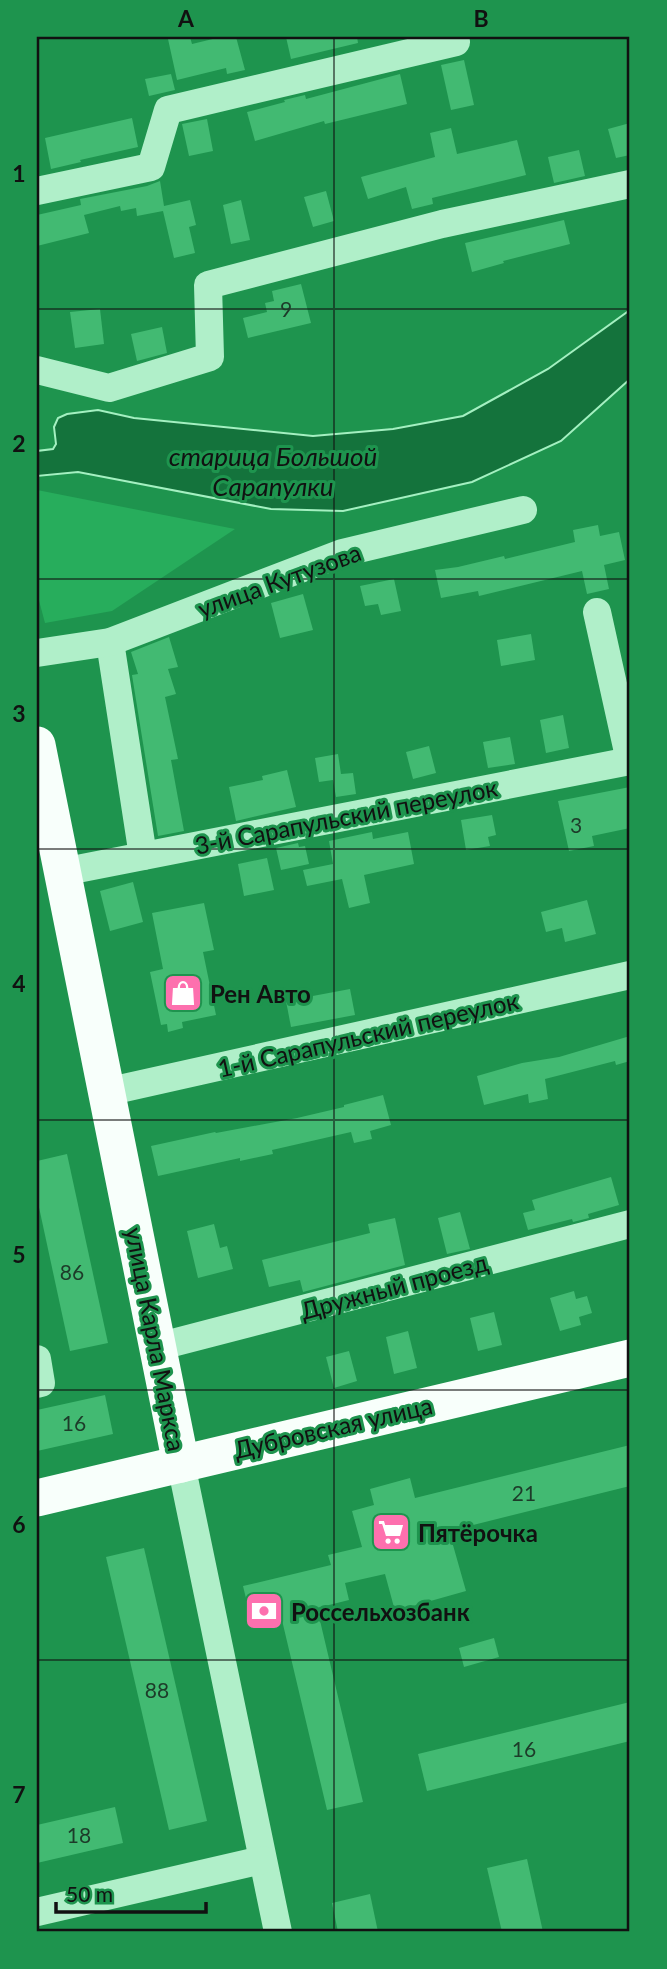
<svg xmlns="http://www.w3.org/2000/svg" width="667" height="1969" viewBox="0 0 667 1969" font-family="Lato,sans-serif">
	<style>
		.green { fill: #27ad5c }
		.water { fill: #14733c; stroke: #a4f0c1; stroke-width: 2 }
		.building { fill: #42ba72 }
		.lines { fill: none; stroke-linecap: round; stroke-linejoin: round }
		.minor { stroke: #b0efc9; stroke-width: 28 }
		.major { stroke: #f8fffb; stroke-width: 37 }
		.grid { fill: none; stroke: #111; stroke-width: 2; stroke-opacity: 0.55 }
		.labels { text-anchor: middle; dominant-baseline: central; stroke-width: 6; stroke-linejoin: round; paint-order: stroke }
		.number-label { font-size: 21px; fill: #1d3b29 }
		.street-label { font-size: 24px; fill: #111; stroke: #1e944e }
		.poi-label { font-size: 24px; font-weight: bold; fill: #111; stroke: #1e944e; text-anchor: start }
		.water-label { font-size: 26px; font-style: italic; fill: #111; stroke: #1e944e }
		.neatline { fill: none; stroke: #111; stroke-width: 2.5 }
		.grid-label { font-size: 23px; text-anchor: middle; font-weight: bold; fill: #111 }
	</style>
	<rect width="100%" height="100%" fill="#1e944e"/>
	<path class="green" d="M37 490 235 529 112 611 45 623 37 593Z"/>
	<path class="water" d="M630 310V379L561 441 472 482 343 511 271 509 78 472 37 476V451L53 449 56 444 54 427 58 418 67 414 98 410 134 418 313 436 393 429 463 416 548 369Z"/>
	<g class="building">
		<path d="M180 37H190L192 44 221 37H236L245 70 227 74 226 68 177 80 168 39Z"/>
		<path d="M286 37H357L358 43 291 59Z"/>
		<path d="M464 60 474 105 451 110 441 65Z"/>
		<path d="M171 74 175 90 149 96 145 79Z"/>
		<path d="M400 74 407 104 325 124 324 121 255 141 247 112 285 102 284 100 305 95 306 99Z"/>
		<path d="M132 118 138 147 80 160 81 162 51 169 45 138Z"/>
		<path d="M207 119 213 151 189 156 182 124Z"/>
		<path d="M630 123V155L616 158 608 129Z"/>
		<path d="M451 128 457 154 517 140 526 175 432 198 433 204 412 209 406 187 368 199 361 177 435 157 430 133Z"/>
		<path d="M579 150 585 176 554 183 548 157Z"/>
		<path d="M160 181 164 206 190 200 196 225 189 227 195 253 174 258 163 211 137 216 136 208 121 211 120 206 84 215 89 233 37 246V215L81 205 80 199 147 186Z"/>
		<path d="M326 191 334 221 313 227 304 197Z"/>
		<path d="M241 200 250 240 231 244 223 205Z"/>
		<path d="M564 220 570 244 503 261 504 263 472 272 465 243Z"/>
		<path d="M301 284 311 323 248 338 243 318 267 312 265 303 274 301 272 291Z"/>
		<path d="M100 309 104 344 75 348 70 312Z"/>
		<path d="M162 327 167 353 137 361 131 334Z"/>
		<path d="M598 525 600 536 619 532 625 560 604 565 609 589 587 594 582 571 479 596 478 591 441 598 435 570 458 567 504 556 505 559 575 542 573 530Z"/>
		<path d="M394 579 401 611 381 615 378 604 365 606 360 586Z"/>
		<path d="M303 594 313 630 280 638 271 603Z"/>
		<path d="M531 634 535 660 501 666 497 640Z"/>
		<path d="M169 637 178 667 168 669 176 694 165 697 178 759 171 760 184 831 158 836 132 675 138 674 131 652Z"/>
		<path d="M563 715 569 748 546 753 540 720Z"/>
		<path d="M510 737 515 764 488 768 483 742Z"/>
		<path d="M429 746 436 773 413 779 406 752Z"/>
		<path d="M338 754 341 774 353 773 356 794 336 797 333 780 319 782 315 758Z"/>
		<path d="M287 770 296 807 236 821 229 787 263 780 262 776Z"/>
		<path d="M630 787V828L592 836 594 846 569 851 558 801Z"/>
		<path d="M492 815 496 835 488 837 490 846 466 850 461 820Z"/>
		<path d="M372 832 373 839 408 832 414 864 364 875 370 903 349 908 342 879 307 886 303 870 333 864 329 841Z"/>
		<path d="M298 843 299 847 305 846 309 864 281 870 276 848Z"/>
		<path d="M267 858 274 890 244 896 238 864Z"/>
		<path d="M133 882 143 922 110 931 100 891Z"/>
		<path d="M587 900 596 934 565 942 562 928 546 932 541 912Z"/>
		<path d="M204 903 214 950 203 952 216 1015 182 1022 183 1028 168 1032 167 1024 161 1025 150 972 163 969 152 913Z"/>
		<path d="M350 989 355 1015 291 1027 286 1001Z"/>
		<path d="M630 1036V1061L616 1065 615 1061 545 1079 548 1099 529 1103 528 1094 484 1105 477 1076 522 1063 559 1057Z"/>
		<path d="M383 1095 391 1125 370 1131 372 1139 354 1143 351 1132 272 1150 273 1154 240 1161V1158L158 1176 151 1146 215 1132 216 1133 297 1118 344 1107V1105Z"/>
		<path d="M67 1154 108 1343 70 1351 37 1198V1161Z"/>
		<path d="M611 1177 619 1205 588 1214 589 1218 573 1222 572 1219 528 1230 523 1213 535 1210 532 1200Z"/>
		<path d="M460 1212 470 1249 447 1254 438 1218Z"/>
		<path d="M395 1218 405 1265 303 1292 300 1280 269 1287 262 1260 370 1233 368 1224Z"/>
		<path d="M214 1224 220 1248 227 1246 233 1269 198 1278 187 1231Z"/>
		<path d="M574 1291 576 1299 587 1296 592 1313 579 1317 581 1325 560 1331 550 1298Z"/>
		<path d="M494 1312 502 1345 478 1351 470 1318Z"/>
		<path d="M408 1331 417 1368 394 1374 386 1337Z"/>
		<path d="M349 1351 357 1381 334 1388 326 1357Z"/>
		<path d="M105 1395 113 1434 37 1451V1410Z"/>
		<path d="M630 1445V1486L449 1531 466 1591 395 1611 385 1574 345 1583 349 1600 317 1608 363 1802 327 1810 281 1616 252 1623 243 1586 331 1565 328 1555 362 1547 352 1511 374 1505 370 1489 410 1478 415 1498Z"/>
		<path d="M144 1548 207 1821 169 1830 106 1557Z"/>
		<path d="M494 1638 499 1657 464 1667 459 1648Z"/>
		<path d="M630 1702V1741L427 1791 418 1754Z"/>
		<path d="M115 1807 123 1843 37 1863V1825Z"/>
		<path d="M527 1859 543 1932H502L487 1868Z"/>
		<path d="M370 1894 378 1932H338L332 1903Z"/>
	</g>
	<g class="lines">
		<g class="minor">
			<path d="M37 191 151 167 168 110 456 42 455 37"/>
			<path d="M37 370 109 388 210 357 208 285 442 224 630 184"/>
			<path d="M597 612 630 761"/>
			<path d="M110 642 143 856"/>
			<path d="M37 653 110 642 342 553 523 510"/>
			<path d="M62 872 630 761"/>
			<path d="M106 1092 630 975"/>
			<path d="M157 1347 630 1224"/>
			<path d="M37 1359 41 1383 37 1384"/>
			<path d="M181 1464 278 1932"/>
			<path d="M37 1912 262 1860"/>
		</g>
		<g class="major">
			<path d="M37 745 181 1464"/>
			<path d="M37 1498 630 1358"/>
		</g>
	</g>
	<path class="grid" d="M334 37V1932M37 309H630M37 579H630M37 849H630M37 1120H630M37 1390H630M37 1660H630"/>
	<defs>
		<g id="shop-square" transform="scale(2.0125)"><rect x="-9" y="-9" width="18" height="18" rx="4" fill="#fd70ae" stroke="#1e944e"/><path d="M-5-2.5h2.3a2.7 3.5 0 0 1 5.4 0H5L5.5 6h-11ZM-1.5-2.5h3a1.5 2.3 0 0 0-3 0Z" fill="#fff"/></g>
		<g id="supermarket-square" transform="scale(2.0125)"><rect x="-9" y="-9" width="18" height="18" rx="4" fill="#fd70ae" stroke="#1e944e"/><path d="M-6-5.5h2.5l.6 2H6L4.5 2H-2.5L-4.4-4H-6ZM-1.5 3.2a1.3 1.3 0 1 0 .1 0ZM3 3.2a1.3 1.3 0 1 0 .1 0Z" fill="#fff"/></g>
		<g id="bank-square" transform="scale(2.0125)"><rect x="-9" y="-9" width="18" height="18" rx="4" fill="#fd70ae" stroke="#1e944e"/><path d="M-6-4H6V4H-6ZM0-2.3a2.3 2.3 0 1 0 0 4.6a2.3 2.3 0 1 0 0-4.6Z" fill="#fff"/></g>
	</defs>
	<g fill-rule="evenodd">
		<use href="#shop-square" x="183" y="993"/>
		<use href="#supermarket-square" x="391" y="1532"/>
		<use href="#bank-square" x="264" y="1611"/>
	</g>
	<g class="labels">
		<g class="number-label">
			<text x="286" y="308">9</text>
			<text x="576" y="824">3</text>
			<text x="72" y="1271">86</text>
			<text x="74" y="1422">16</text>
			<text x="524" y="1492">21</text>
			<text x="157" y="1689">88</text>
			<text x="524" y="1748">16</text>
			<text x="79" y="1834">18</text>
		</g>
		<g class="street-label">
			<text transform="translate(279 580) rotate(-20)">улица Кутузова</text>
			<text transform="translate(346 816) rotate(-11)">3-й Сарапульский переулок</text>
			<text transform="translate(368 1034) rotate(-13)">1-й Сарапульский переулок</text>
			<text transform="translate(394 1286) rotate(-15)">Дружный проезд</text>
			<text transform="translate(156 1339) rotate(79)">улица Карла Маркса</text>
			<text transform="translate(333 1427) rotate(-13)">Дубровская улица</text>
		</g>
		<g class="poi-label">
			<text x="210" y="993">Рен Авто</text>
			<text x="418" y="1532">Пятёрочка</text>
			<text x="291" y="1611">Россельхозбанк</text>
		</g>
		<g class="water-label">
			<text x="273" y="456">старица Большой<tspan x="273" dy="30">Сарапулки</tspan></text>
		</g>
	</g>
	<rect width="667" height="1969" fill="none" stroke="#1e944e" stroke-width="77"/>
	<path d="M56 1902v10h150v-10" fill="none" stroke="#111111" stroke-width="3.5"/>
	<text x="66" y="1902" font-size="21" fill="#111111" stroke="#1e944e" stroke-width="5" paint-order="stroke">50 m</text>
	<rect x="38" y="38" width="590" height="1892" class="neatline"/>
	<g class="grid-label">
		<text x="186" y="27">A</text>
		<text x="481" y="27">B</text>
		<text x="19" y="182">1</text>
		<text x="19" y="452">2</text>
		<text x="19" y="722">3</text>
		<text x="19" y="992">4</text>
		<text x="19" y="1263">5</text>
		<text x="19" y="1533">6</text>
		<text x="19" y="1803">7</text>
	</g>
</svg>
